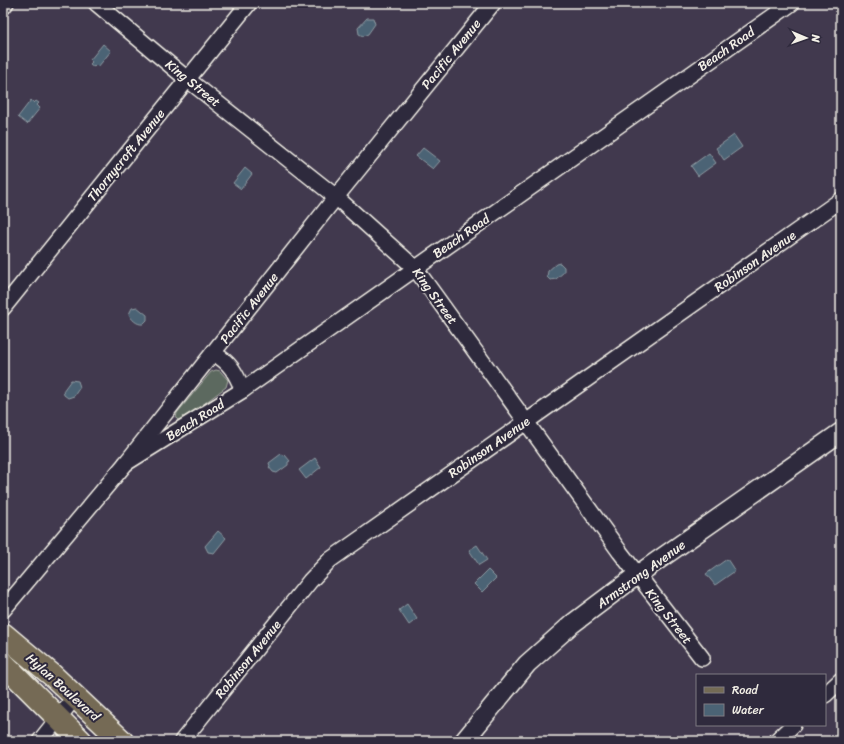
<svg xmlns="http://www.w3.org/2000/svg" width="844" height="744" viewBox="0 0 844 744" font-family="Sriracha,sans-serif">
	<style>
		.green { fill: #5c695e; stroke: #a8ada3 }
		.water { fill: #4b6375; stroke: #8f9ca3 }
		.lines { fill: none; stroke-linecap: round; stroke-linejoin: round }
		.minor-casing { stroke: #f4f1e8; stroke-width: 18 }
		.tertiary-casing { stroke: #f4f1e8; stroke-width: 21 }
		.primary-casing { stroke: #f4f1e8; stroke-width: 25 }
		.minor { stroke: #2f2a3d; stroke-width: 15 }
		.tertiary { stroke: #2f2a3d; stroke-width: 18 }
		.primary { stroke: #746b55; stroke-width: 22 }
		.labels { text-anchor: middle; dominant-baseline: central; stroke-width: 4; stroke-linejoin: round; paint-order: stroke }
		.street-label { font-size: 13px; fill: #f4f1e8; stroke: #2f2a3d }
	</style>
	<rect width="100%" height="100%" fill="#41394e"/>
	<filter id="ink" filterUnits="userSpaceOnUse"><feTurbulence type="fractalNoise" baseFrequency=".025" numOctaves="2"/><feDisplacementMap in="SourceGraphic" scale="8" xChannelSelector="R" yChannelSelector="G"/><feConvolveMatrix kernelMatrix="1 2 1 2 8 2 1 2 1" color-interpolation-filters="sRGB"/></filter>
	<g filter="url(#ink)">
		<path class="green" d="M216 370 220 371 228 380 226 387 184 419 178 420 176 418 177 413 211 372Z"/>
		<g class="water">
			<path d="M367 18H373L375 24 368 34 363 36 359 34 358 28Z"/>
			<path d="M103 44 111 51 98 67 96 65 94 67 90 64 92 62 90 60Z"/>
			<path d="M31 100 34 103 36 101 39 103 37 105 40 108 27 124 18 117Z"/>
			<path d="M734 135 742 147 724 160 716 148Z"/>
			<path d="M423 148 440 161 433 169 416 156Z"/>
			<path d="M709 153 716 163 698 176 691 166Z"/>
			<path d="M245 168 252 174 241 189 233 183Z"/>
			<path d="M560 263 564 267V272L556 279 550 280 547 277 548 271 556 264Z"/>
			<path d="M137 307 147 315V320L143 324C137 325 131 319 129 314L132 308Z"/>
			<path d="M71 380 78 381 80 387 74 396 68 398 64 395 63 391Z"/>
			<path d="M281 454 284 456 285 455 290 461 288 462V465L277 473 273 472 269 467 270 466 269 463Z"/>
			<path d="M315 458 321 467 306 479 299 470Z"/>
			<path d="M218 531 226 538 214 553 208 552 205 546Z"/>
			<path d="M477 545 487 560 479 565 469 550Z"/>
			<path d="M727 559 735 571 715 585 706 574Z"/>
			<path d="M488 570 496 578 482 592 474 584Z"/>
			<path d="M407 604 417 619 409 625 399 610Z"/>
		</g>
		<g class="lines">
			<g class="minor-casing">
				<g id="minor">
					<path d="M96 3 187 79 336 197 415 268 620 552 702 658"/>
					<path d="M3 7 6 3"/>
					<path d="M3 308 249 3"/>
					<path d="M213 353C231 363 235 372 243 390"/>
					<path d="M126 463 243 390 792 3"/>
					<path d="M3 610 126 463 336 197 493 3"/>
					<path d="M825 695 841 680"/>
					<path d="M40 741 75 697"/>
					<path d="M182 741 310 581 330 560 841 200"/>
					<path d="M776 741 793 725"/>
				</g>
			</g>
			<g class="tertiary-casing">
				<path id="tertiary" d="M464 741 527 664 572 624 637 575 841 432"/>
			</g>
			<g class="primary-casing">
				<g id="primary">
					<path d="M3 634 52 675 122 741"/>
					<path d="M3 663 81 741"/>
				</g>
			</g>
			<use href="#minor" class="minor"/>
			<use href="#tertiary" class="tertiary"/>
			<use href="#primary" class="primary"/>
		</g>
	</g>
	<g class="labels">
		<g class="street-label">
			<text transform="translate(726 49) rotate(-35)">Beach Road</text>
			<text transform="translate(451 54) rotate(-51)">Pacific Avenue</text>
			<text transform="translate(193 83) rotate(39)">King Street</text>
			<text transform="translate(126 155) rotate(-51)">Thornycroft Avenue</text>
			<text transform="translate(461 236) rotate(-35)">Beach Road</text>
			<text transform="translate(755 261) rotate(-35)">Robinson Avenue</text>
			<text transform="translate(435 296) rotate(54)">King Street</text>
			<text transform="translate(249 308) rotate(-52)">Pacific Avenue</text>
			<text transform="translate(195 420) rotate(-32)">Beach Road</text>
			<text transform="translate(489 447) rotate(-35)">Robinson Avenue</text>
			<text transform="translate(641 574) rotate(-36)">Armstrong Avenue</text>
			<text transform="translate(669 616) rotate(52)">King Street</text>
			<text transform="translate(248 659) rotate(-51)">Robinson Avenue</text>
			<text transform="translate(63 687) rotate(42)">Hylan Boulevard</text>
		</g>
	</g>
	<rect width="844" height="744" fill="none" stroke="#2f2a3d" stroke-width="16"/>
	<rect x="8" y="8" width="828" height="728" fill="none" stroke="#f4f1e8" stroke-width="1.5" filter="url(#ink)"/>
	<rect x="696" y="674" width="130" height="52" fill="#2f2a3d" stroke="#7e7a81"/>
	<rect x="704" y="687" width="20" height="6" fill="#746b55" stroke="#7e7a81"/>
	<text x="732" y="694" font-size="12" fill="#f4f1e8">Road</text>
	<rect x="704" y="704" width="20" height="12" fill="#4b6375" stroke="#7e7a81"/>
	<text x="732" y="714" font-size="12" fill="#f4f1e8">Water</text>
	<g transform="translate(806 38) rotate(92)" stroke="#2f2a3d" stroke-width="3" paint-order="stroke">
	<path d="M0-3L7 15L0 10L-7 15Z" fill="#f4f1e8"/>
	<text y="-6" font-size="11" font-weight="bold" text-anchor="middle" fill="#f4f1e8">N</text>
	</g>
</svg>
